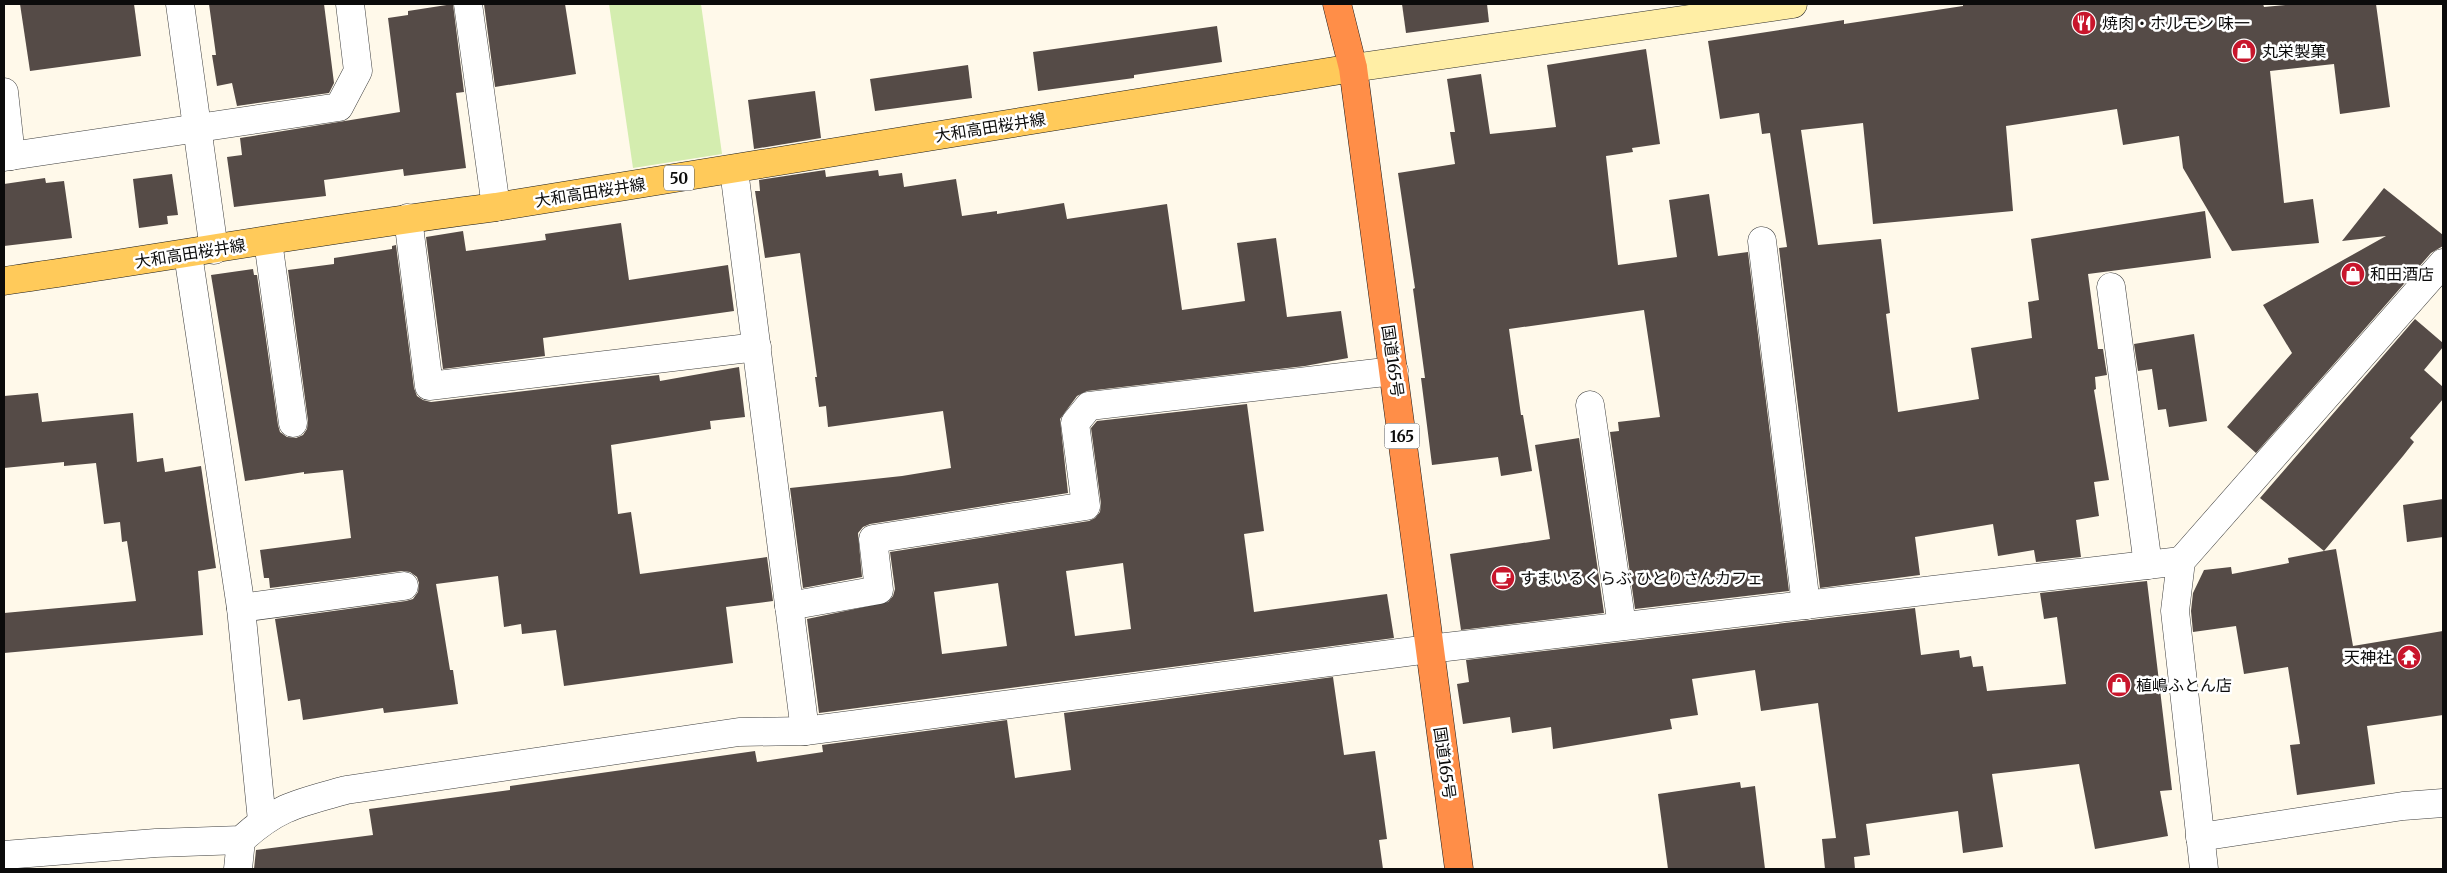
<svg xmlns="http://www.w3.org/2000/svg" width="2447" height="873" viewBox="0 0 2447 873" font-family="Merriweather,'Noto Sans JP',serif">
	<style>
		.green { fill: #d4edaf }
		.building { fill: #554b47; fill-rule: evenodd }
		.lines { fill: none; stroke-linecap: round; stroke-linejoin: round }
		.street-casing { stroke: #3e3e3e; stroke-width: 29 }
		.secondary-casing { stroke: #2d2d2d; stroke-width: 29 }
		.primary-casing { stroke: #1c1c1c; stroke-width: 29 }
		.highway-casing { stroke: #1c1c1c; stroke-width: 29 }
		.street { stroke: #fff; stroke-width: 28 }
		.secondary { stroke: #ffeea5; stroke-width: 28 }
		.primary { stroke: #ffca5a; stroke-width: 28 }
		.highway { stroke: #ff8e48; stroke-width: 28 }
		.labels { text-anchor: middle; dominant-baseline: central; stroke-width: 5; stroke-linejoin: round; paint-order: stroke }
		.shield { fill: #fff; stroke: #545454; stroke-width: 1 }
		.shield-label { font-size: 15px; font-weight: bold; fill: #0b0b0b }
		.poi-label { font-size: 16px; fill: #0b0b0b; stroke: #fff; text-anchor: start }
		.street-label { font-size: 16px; fill: #0b0b0b; stroke: #fff }
	</style>
	<rect width="100%" height="100%" fill="#fff9ea"/>
	<path class="green" d="M609 4H701L722 154 633 168Z"/>
	<g class="building">
		<path d="M20 4H134L141 56 30 71Z"/>
		<path d="M209 4H324L334 83 329 93 237 106 232 83 217 86 212 55H216Z"/>
		<path d="M453 4 464 92 456 93 466 168 404 176 403 169 324 180 326 196 234 207 227 157 242 155 240 138 400 112 388 18 408 15V11Z"/>
		<path d="M484 4H565L576 74 495 87Z"/>
		<path d="M1402 4H1487L1489 22 1406 33Z"/>
		<path d="M1963 4H2263L2264 7 2297 4H2376L2390 107 2340 114 2334 64 2270 71 2284 203 2313 199 2319 243 2232 251 2183 168 2179 136 2123 145 2117 109 2006 126 2013 211 1873 224 1863 123 1801 130 1818 245 1881 239 1890 313 1886 314 1898 412 1979 399 1971 348 2032 338 2028 302 2039 300 2031 239 2205 211 2211 258 2088 274 2098 349H2103L2107 375 2095 377 2096 389 2094 390 2109 480 2094 482 2099 516 2076 520 2081 557 2036 562 2034 550 1998 556 1993 524 1915 537 1920 575 1820 588 1779 248 1787 247 1770 133 1762 134 1759 113 1720 119 1708 41 1844 20V24L1963 6Z"/>
		<path d="M1217 26 1222 62 1134 75V78L1038 91 1033 52Z"/>
		<path d="M1646 49 1660 144 1632 148 1633 152 1606 156 1618 265 1677 257 1669 200 1709 194 1718 256 1748 252 1789 591 1635 609 1610 432 1619 431 1618 422 1660 417 1644 310 1509 329 1521 415H1523L1532 471 1501 476 1498 457 1432 465 1421 378H1425L1413 289 1415 288 1398 173 1455 164 1450 132H1455L1447 79 1481 74 1490 134 1556 127 1547 65Z"/>
		<path d="M968 65 972 98 875 111 870 79Z"/>
		<path d="M815 91 821 138 754 149 748 100Z"/>
		<path d="M825 170 826 177 878 170 879 176 902 173 904 187 956 179 962 216 997 211V214L1064 203 1067 219 1167 204 1182 310 1245 301 1237 243 1276 238 1287 317 1341 311 1348 358 1305 366 1087 391 1077 396 1060 419 1068 493 870 524 863 527 858 533 862 577 803 588 790 488 902 476 951 468 943 411 828 427 826 406 819 407 815 377H817L800 253 765 258 755 191H760L759 180Z"/>
		<path d="M172 174 178 215 167 216 168 224 139 228 133 179Z"/>
		<path d="M45 178 46 183 64 181 72 238 4 246V184Z"/>
		<path d="M2384 188 2443 235V246L2431 253 2256 453 2227 427 2292 353 2263 305 2386 236 2342 241Z"/>
		<path d="M621 223 629 280 728 265 734 311 543 338 545 356 443 369 426 237 463 231 466 251 546 240 545 234Z"/>
		<path d="M396 245 414 388 417 396 423 400 431 402 659 375 660 381 739 367 745 417 710 421 711 429 611 445 618 514 631 512 640 574 767 557 773 601 726 607 733 663 564 686 556 630 522 634 521 624 504 627 498 576 436 584 450 670H453L458 704 384 713 383 708 303 720 300 699 288 701 275 619 406 601 413 599 418 592 419 583 417 577 410 572 402 571 270 588 269 578H264L260 550 351 538 343 470 304 474V472L245 481 211 275 253 269 254 275H257L278 425 280 432 287 437 296 438 303 435 307 429 308 421 288 270 334 264V258L392 249V246Z"/>
		<path d="M2415 319 2443 343V347L2424 370 2443 387V399L2410 438 2414 442 2403 456 2324 551 2336 549 2353 646 2443 631V715L2367 726 2375 784 2297 795 2290 745 2300 744 2288 667 2244 674 2236 626 2193 632 2191 611 2193 593 2204 570 2231 567 2232 574 2289 563 2288 558 2324 551 2260 498Z"/>
		<path d="M2194 334 2207 421 2169 427 2166 409 2158 410 2152 369 2138 371 2134 344Z"/>
		<path d="M38 393 42 422 133 413 137 462 163 458 165 472 201 466 216 568 198 571 203 635 4 653V613L136 601 127 541 122 542 120 522 104 524 96 463 64 466V462L4 468V396Z"/>
		<path d="M1247 404 1264 531 1244 534 1254 612 1387 594 1394 638 819 713 807 619 888 602 893 596 895 589 890 552 1089 521 1095 518 1100 512 1101 504 1091 428 1097 421ZM1123 563 1131 629 1075 636 1066 571ZM998 583 1007 646 942 654 934 592Z"/>
		<path d="M1579 438 1604 613 1461 630 1450 554 1550 539 1535 445Z"/>
		<path d="M2443 499V537L2407 542 2403 505Z"/>
		<path d="M2147 581 2172 790 2160 791 2168 836 2095 849 2079 764 1992 774 2003 847 1963 853 1958 811 1866 824 1870 855 1854 857 1855 869H1825L1822 839 1836 838 1818 703 1761 711 1755 670 1692 679 1698 715 1670 719 1672 729 1553 749 1551 727 1512 733 1510 717 1463 724 1457 684 1469 682 1466 660 1915 608 1921 655 1959 650 1960 658 1971 656 1973 667 1983 666 1987 691 2066 684 2057 617 2044 619 2040 593Z"/>
		<path d="M1333 677 1344 755 1375 751 1387 839 1379 840 1383 869H254L256 850 373 835 369 809 510 790V786L755 751 757 762 823 752 822 745 1007 720 1015 778 1071 770 1064 713Z"/>
		<path d="M1740 782 1741 788 1755 786 1765 869H1668L1658 794Z"/>
	</g>
	<g class="lines">
		<g class="street-casing">
			<g id="street">
				<path d="M180 4 214 250"/>
				<path d="M468 4 496 207"/>
				<path d="M4 92 11 156"/>
				<path d="M4 157 339 107 358 71 350 4"/>
				<path d="M734 170 805 731"/>
				<path d="M408 218 429 386 757 347"/>
				<path d="M268 241 293 423"/>
				<path d="M1762 241 1806 605"/>
				<path d="M188 254 241 608 262 821"/>
				<path d="M2111 287 2148 565"/>
				<path d="M1590 405 1622 626"/>
				<path d="M789 606 879 590 873 539 1086 506 1075 423 1089 406 1394 371"/>
				<path d="M241 608 404 586"/>
				<path d="M2200 837 2403 806 2443 803"/>
				<path d="M4 855 156 843 241 840C278 806 299 803 346 790L739 732 805 731 1429 649 2181 561"/>
				<path d="M238 869 241 840"/>
				<path d="M2204 869 2175 611 2181 561 2443 263"/>
			</g>
		</g>
		<g class="secondary-casing">
			<path id="secondary" d="M1353 68 1793 4"/>
		</g>
		<g class="primary-casing">
			<path id="primary" d="M4 281C168 257 331 228 496 207L1353 68"/>
		</g>
		<g class="highway-casing">
			<path id="highway" d="M1337 4 1353 68 1459 869"/>
		</g>
		<use href="#street" class="street"/>
		<use href="#secondary" class="secondary"/>
		<use href="#primary" class="primary"/>
		<use href="#highway" class="highway"/>
	</g>
	<defs>
		<g id="restaurant-disc" transform="scale(1.25)"><circle r="9.5" fill="#c8162c" stroke="#fff"/><path d="M-5-6h1v4h1v-4h1v4h1v-4h1v5L-1.5 .5V6h-2V.5L-5-1ZM5-6V6H3V1.5H1.5Q1.5-4 5-6Z" fill="#fff"/></g>
		<g id="shop-disc" transform="scale(1.25)"><circle r="9.5" fill="#c8162c" stroke="#fff"/><path d="M-5-2.5h2.3a2.7 3.5 0 0 1 5.4 0H5L5.5 6h-11ZM-1.5-2.5h3a1.5 2.3 0 0 0-3 0Z" fill="#fff"/></g>
		<g id="cafe-disc" transform="scale(1.25)"><circle r="9.5" fill="#c8162c" stroke="#fff"/><path d="M-5.5-4.5H6V0H3Q3 3.5 0 3.5H-2.5Q-5.5 3.5-5.5 0ZM3-3.2v2h1.7v-2ZM-6 4.5H4V6H-6Z" fill="#fff"/></g>
		<g id="temple-disc" transform="scale(1.25)"><circle r="9.5" fill="#c8162c" stroke="#fff"/><path d="M0-6L5-2H3V0L6.5 2.5H4V6H1.5V3h-3V6H-4V2.5H-6.5L-3 0V-2H-5Z" fill="#fff"/></g>
	</defs>
	<g fill-rule="evenodd">
		<use href="#restaurant-disc" x="2084" y="23"/>
		<use href="#shop-disc" x="2244" y="51"/>
		<use href="#shop-disc" x="2353" y="274"/>
		<use href="#cafe-disc" x="1503" y="578"/>
		<use href="#temple-disc" x="2409" y="657"/>
		<use href="#shop-disc" x="2119" y="685"/>
	</g>
	<g class="labels">
		<g class="shield">
			<rect x="664" y="165.5" width="30" height="25" rx="4"/>
			<rect x="1384.5" y="423.5" width="35" height="25" rx="4"/>
		</g>
		<g class="shield-label">
			<text x="679" y="178">50</text>
			<text x="1402" y="436">165</text>
		</g>
		<g class="poi-label">
			<text x="2102" y="23">焼肉・ホルモン 味一</text>
			<text x="2262" y="51">丸栄製菓</text>
			<text x="2370" y="274">和田酒店</text>
			<text x="1520" y="578">すまいるくらぶ ひとりさんカフェ</text>
			<text x="2392" y="657" text-anchor="end">天神社</text>
			<text x="2136" y="685">植嶋ふとん店</text>
		</g>
		<g class="street-label">
			<text transform="translate(990 127) rotate(-9)">大和高田桜井線</text>
			<text transform="translate(590 192) rotate(-9)">大和高田桜井線</text>
			<text transform="translate(190 253) rotate(-9)">大和高田桜井線</text>
			<text transform="translate(1393 361) rotate(82)">国道165号</text>
			<text transform="translate(1445 763) rotate(82)">国道165号</text>
		</g>
	</g>
	<rect width="2447" height="873" fill="none" stroke="#0b0b0b" stroke-width="10"/>
</svg>
